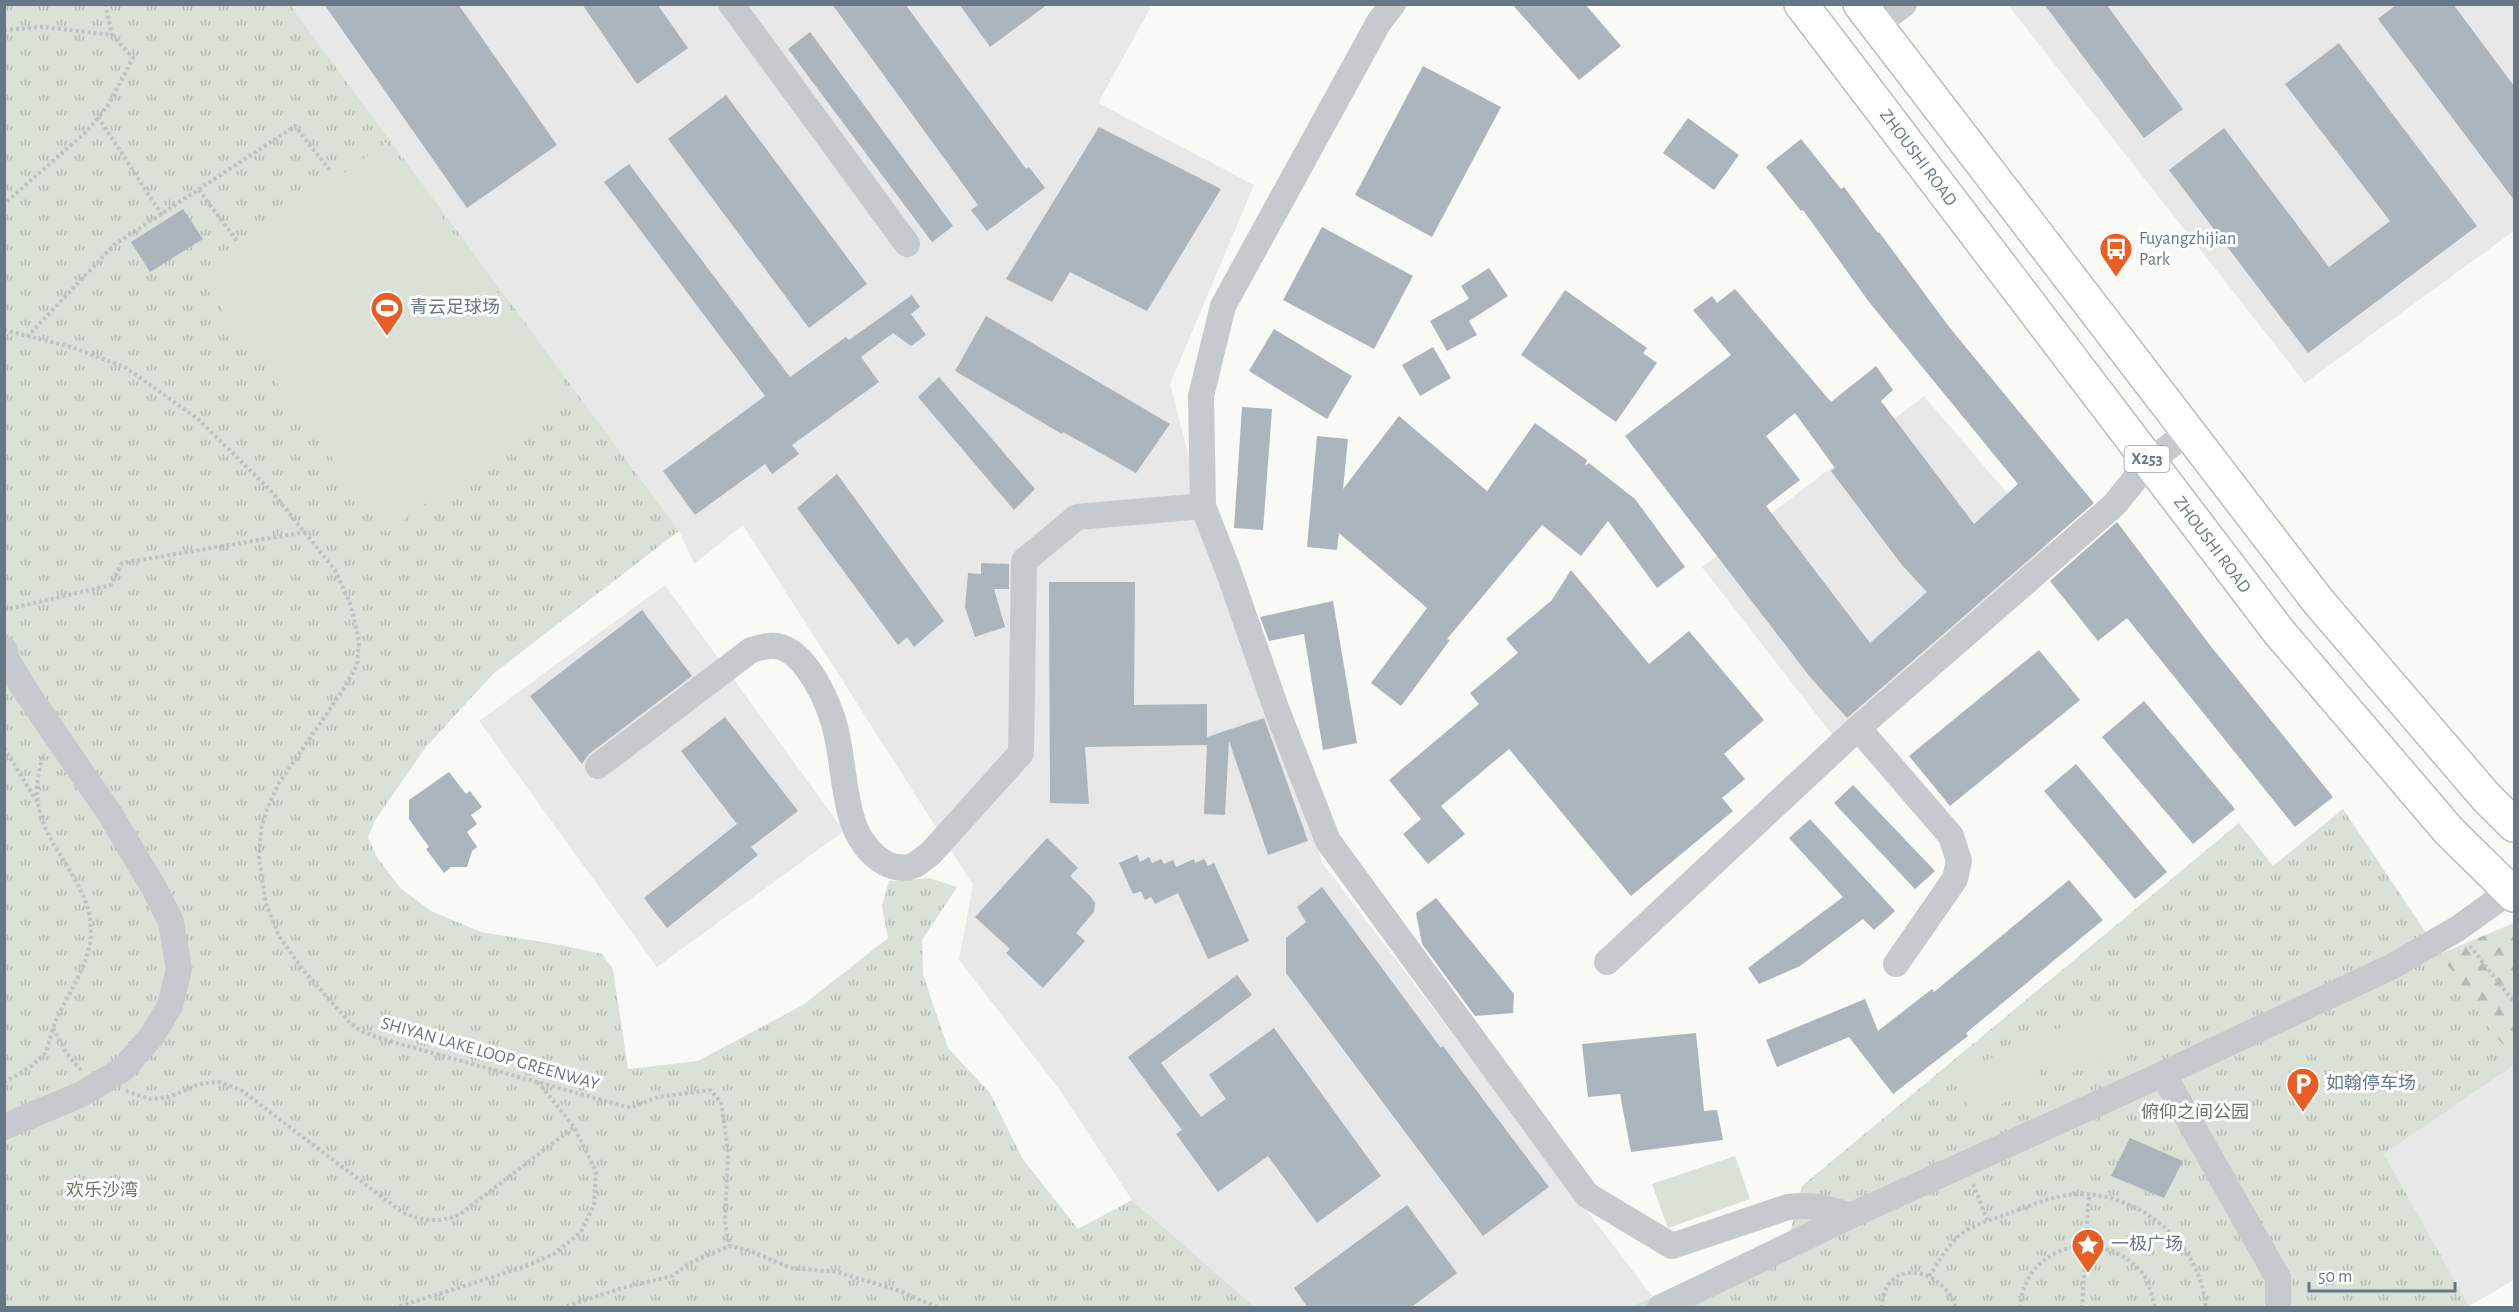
<svg xmlns="http://www.w3.org/2000/svg" width="2519" height="1312" viewBox="0 0 2519 1312" font-family="'Alegreya Sans','Noto Sans SC',sans-serif">
	<style>
		.built { fill: #e7e8e7 }
		.forest { fill: url(#forest-firs) }
		.park { fill: url(#park-tufts) }
		.garden { fill: #dae1d7 }
		.building { fill: #acb5bb; fill-rule: evenodd }
		.lines { fill: none; stroke-linecap: round; stroke-linejoin: round }
		.major-casing { stroke: #b9bdc1; stroke-width: 36 }
		.path { stroke: #bfc2c4; stroke-width: 4; stroke-dasharray: 3 3; stroke-linecap: butt }
		.minor { stroke: #c6cacd; stroke-width: 26 }
		.major { stroke: #fff; stroke-width: 33 }
		.labels { text-anchor: middle; dominant-baseline: central; stroke-width: 6; stroke-linejoin: round; paint-order: stroke }
		.shield { fill: #fff; stroke: #94a0ac; stroke-width: 1.5 }
		.shield-label { font-size: 16px; font-weight: bold; fill: #667888 }
		.street-label { font-size: 18px; fill: #667888; stroke: #fff }
		.poi-label { font-size: 18px; fill: #667888; stroke: #fff; text-anchor: start }
		.park-label { font-size: 18px; fill: #667a62; stroke: #fff }
	</style>
	<defs>
		<pattern id="forest-firs" width="22" height="20" patternUnits="userSpaceOnUse" patternTransform="scale(1.5)"><rect width="22" height="20" fill="#dae1d7"/><path d="M5 1l3.5 6h-7zM16 11l3.5 6h-7z" fill="#b5bbb4"/></pattern>
		<pattern id="park-tufts" width="24" height="20" patternUnits="userSpaceOnUse" patternTransform="scale(1.5)"><rect width="24" height="20" fill="#dae1d7"/><path d="M3 7l-1-3M5 7V3M7 7l1-3M15 17l-1-3M17 17v-4M19 17l1-3" fill="none" stroke="#b5bbb4"/></pattern>
	</defs>
	<rect width="100%" height="100%" fill="#f9f9f6"/>
	<g class="built">
		<path d="M290 5H1152L1098 103 1254 185 1170 384 1213 549 1323 864 1652 1296 1627 1308 1255 1307 1132 1200 1059 1089 959 960 973 885 743 525 694 564 679 531Z"/>
		<path d="M2008 5H2514V231L2305 383Z"/>
		<path d="M1924 396 2054 548 1837 741 1702 567Z"/>
		<path d="M665 585 844 831 657 967 479 721Z"/>
		<path d="M2514 1065V1280L2469 1306 2384 1154Z"/>
	</g>
	<path class="forest" d="M2514 923V1057L2496 1037 2440 954Z"/>
	<g class="park">
		<path d="M5 5H290L679 531 494 673 426 747 375 820 368 838 377 857 400 888 431 911 481 932 561 945 602 954 613 969 628 1069 698 1061 803 1005 888 938 882 906 889 881 929 878 957 887 922 940 923 975 948 1048 990 1093 1022 1158 1078 1229 1132 1200 1255 1307 5 1308Z"/>
		<path d="M2343 809 2496 1037 2514 1057V1065L2384 1154 2469 1306 1627 1308 1790 1233 1802 1186 2239 823 2273 866Z"/>
	</g>
	<g class="garden">
		<path d="M386 142 573 395 387 532 200 279Z"/>
		<path d="M2106 1007 2125 1049 2053 1081 2034 1039Z"/>
		<path d="M2025 1043 2044 1085 1972 1117 1953 1075Z"/>
		<path d="M1735 1156 1750 1199 1668 1228 1652 1184Z"/>
	</g>
	<g class="building">
		<path d="M324 4H458L557 145 467 208Z"/>
		<path d="M582 4H657L688 48 637 84Z"/>
		<path d="M832 4H905L1026 169 1029 167 1045 188 987 231 971 210 978 205Z"/>
		<path d="M959 4H1048L990 47Z"/>
		<path d="M1512 4H1585L1621 46 1579 80Z"/>
		<path d="M2044 4H2106L2183 109 2144 138Z"/>
		<path d="M2397 4H2453L2514 86V200L2378 19Z"/>
		<path d="M810 32 953 226 932 242 788 49Z"/>
		<path d="M2339 43 2477 226 2308 353 2169 170 2224 128 2329 267 2390 221 2285 84Z"/>
		<path d="M1423 66 1501 107 1432 237 1355 195Z"/>
		<path d="M726 95 867 284 809 328 668 139Z"/>
		<path d="M1688 118 1739 155 1714 190 1663 153Z"/>
		<path d="M1099 127 1221 189 1147 311 1070 272 1052 302 1006 279Z"/>
		<path d="M1801 139 1841 189 1844 187 1878 233 1879 232 1950 328 2094 503 1847 718 1810 677 1625 436 1731 355 1693 310 1712 296 1717 303 1735 289 1831 402 1876 366 1893 390 1881 401 1974 524 2018 484 1869 302 1803 210 1801 211 1766 167ZM1795 413 1835 468 1831 471 1902 565 1927 592 1870 643 1766 506 1800 480 1766 436Z"/>
		<path d="M629 164 790 377 846 337 849 340 912 295 920 307 911 314 926 335 911 346 893 333 861 357 879 382 792 445 799 454 772 474 765 464 695 515 663 471 765 396 604 182Z"/>
		<path d="M183 209 203 239 150 272 131 242Z"/>
		<path d="M1322 227 1413 276 1374 349 1283 300Z"/>
		<path d="M1489 268 1508 296 1469 321 1477 335 1447 351 1430 321 1469 299 1461 286Z"/>
		<path d="M1565 290 1647 348 1643 353 1657 363 1616 422 1521 355Z"/>
		<path d="M986 316 1170 424 1136 473 1063 432 1062 434 955 371Z"/>
		<path d="M1274 329 1352 376 1327 419 1249 371Z"/>
		<path d="M1433 347 1451 378 1420 396 1402 365Z"/>
		<path d="M939 377 1035 489 1014 510 918 397Z"/>
		<path d="M1242 407 1272 409 1263 530 1234 528Z"/>
		<path d="M1399 416 1487 491 1535 423 1587 460 1585 466 1589 463 1635 499 1685 567 1657 588 1608 521 1581 556 1542 525 1447 639 1450 640 1401 706 1371 683 1427 608 1339 533 1337 550 1307 547 1317 436 1348 439 1343 489Z"/>
		<path d="M837 474 944 621 914 647 907 637 898 645 797 508Z"/>
		<path d="M2117 522 2209 644 2333 797 2295 827 2127 618 2098 641 2050 581Z"/>
		<path d="M981 563 1009 564V589H994L1005 627 975 637 965 607 968 573 981 574Z"/>
		<path d="M1571 570 1649 664 1689 631 1764 720 1724 754 1745 779 1722 798 1733 811 1631 896 1509 749 1441 806 1465 834 1428 864 1403 834 1421 819 1389 780 1479 704 1470 693 1518 653 1506 639 1552 600Z"/>
		<path d="M1049 582H1135L1134 705 1207 704V740V737L1264 718 1308 841 1268 855 1229 741 1225 815 1204 814 1207 745 1085 747 1089 804 1050 803Z"/>
		<path d="M1333 601 1357 743 1323 750 1304 634 1269 641 1260 617Z"/>
		<path d="M642 610 692 676 589 754 582 764 530 696Z"/>
		<path d="M2039 650 2080 700 1950 806 1909 756Z"/>
		<path d="M2144 701 2235 809 2193 844 2102 737Z"/>
		<path d="M725 717 798 811 751 847 758 855 667 928 644 898 737 824 681 751Z"/>
		<path d="M2076 764 2167 872 2135 899 2044 791Z"/>
		<path d="M449 772 466 794 470 791 482 807 471 815 477 824 467 832 477 847 472 851 467 867H451L444 873 426 849 429 847 409 819V800Z"/>
		<path d="M1853 785 1935 871 1915 889 1834 803Z"/>
		<path d="M1810 819 1895 911 1874 930 1863 919 1800 966 1759 984 1748 968 1843 897 1789 838Z"/>
		<path d="M1047 838 1078 868 1070 876 1091 897 1095 903 1094 912 1076 933 1085 941 1043 988 1006 953 1010 949 975 917Z"/>
		<path d="M1137 855 1140 862 1149 857 1152 863 1161 859 1164 864 1173 860 1176 867 1194 859 1195 863 1204 859 1208 866 1214 863 1249 941 1208 959 1178 893 1155 904 1151 897 1145 900 1141 891 1133 894 1119 863Z"/>
		<path d="M2069 880 2103 920 1966 1033 1968 1036 1893 1094 1849 1037 1777 1067 1766 1040 1865 999 1878 1031 1932 989 1934 992Z"/>
		<path d="M1322 887 1441 1048 1443 1046 1549 1187 1483 1236 1286 973V938L1306 922 1297 907Z"/>
		<path d="M1436 898 1514 994 1513 1013 1475 1016 1422 944 1416 913Z"/>
		<path d="M1237 975 1252 995 1161 1063 1201 1117 1226 1099 1209 1075 1274 1028 1381 1176 1317 1223 1268 1156 1218 1192 1176 1134 1182 1130 1128 1057Z"/>
		<path d="M1696 1033 1704 1111 1717 1110 1723 1140 1631 1152 1620 1094 1588 1097 1582 1044Z"/>
		<path d="M2130 1138 2183 1161 2164 1198 2111 1176Z"/>
		<path d="M1407 1205 1457 1273 1410 1308H1308L1294 1288Z"/>
	</g>
	<g class="lines">
		<g class="major-casing">
			<g id="major">
				<path d="M1801 4 2279 632 2449 831 2514 895"/>
				<path d="M1860 4 2318 601 2486 797 2514 825"/>
			</g>
		</g>
		<g class="path">
			<path d="M105 4 112 35"/>
			<path d="M4 30 43 27 112 35 133 58 107 107 86 132 4 204"/>
			<path d="M98 117 162 215"/>
			<path d="M199 190 237 241"/>
			<path d="M4 330 71 347 125 367 198 419 273 493 335 570 351 606 359 641 357 665 343 690 279 783 268 806 261 830 259 859 266 904 279 936 304 971 349 1022 361 1031 382 1039 631 1108 658 1097 710 1090 721 1102 728 1151 725 1222 729 1246"/>
			<path d="M27 337 114 245 295 126 331 172"/>
			<path d="M4 610 111 585 122 563 306 532"/>
			<path d="M4 748 38 803"/>
			<path d="M2470 946 2514 1002"/>
			<path d="M53 1028 67 1054 81 1070"/>
			<path d="M4 1082C14 1078 40 1061 45 1053 50 1042 52 1029 57 1018 69 992 90 963 91 933 92 883 45 850 38 803 35 786 39 769 44 753"/>
			<path d="M126 1091 150 1099 169 1097 200 1084 218 1082 241 1090 403 1213C424 1221 438 1223 459 1215L574 1127"/>
			<path d="M1973 1184 1988 1222"/>
			<path d="M1929 1276C1939 1262 1947 1246 1960 1235 1974 1224 1994 1219 2010 1213 2032 1205 2057 1194 2081 1194 2143 1195 2201 1245 2206 1308"/>
			<path d="M394 1308 521 1268 554 1254 581 1232 594 1205 596 1172 574 1127 538 1082"/>
			<path d="M561 1308 622 1288 672 1276 690 1263 729 1246 748 1250 791 1268 837 1272 897 1290 939 1308"/>
			<path d="M1882 1308C1883 1256 1943 1266 1956 1308"/>
			<path d="M2020 1308C2024 1245 2098 1227 2139 1269 2149 1279 2151 1294 2155 1308"/>
			<path d="M2082 1308 2089 1194"/>
		</g>
		<g class="minor">
			<path d="M731 4 907 244"/>
			<path d="M1393 4 1379 22 1223 306 1201 396 1203 506 1228 570 1276 708 1328 841 1587 1195 1672 1246 1788 1207C1811 1204 1828 1208 1850 1216"/>
			<path d="M1876 25 1904 4"/>
			<path d="M4 649 6 658 27 693 110 814 154 888 171 922 179 969 170 1006 151 1037 123 1069 82 1094 4 1127"/>
			<path d="M1858 728 1951 836 1959 861 1955 879 1896 964"/>
			<path d="M598 766 751 650C757 649 763 646 769 646 801 642 825 695 833 720 843 752 842 787 852 819 859 844 885 877 915 865 920 862 925 857 930 854L1021 753 1024 561 1077 517 1203 506"/>
			<path d="M1607 962 1858 728 2114 505 2149 462 2188 432"/>
			<path d="M2163 1074 2278 1278V1308"/>
			<path d="M1660 1308 1850 1216 2163 1074 2391 967 2457 929 2510 891"/>
		</g>
		<use href="#major" class="major"/>
	</g>
	<defs>
		<g id="bus-pin" transform="scale(1.725)"><path d="M0 17L-7.5 6A9.5 9.5 0 1 1 7.5 6Z" fill="#ea5d24" stroke="#fff"/><path d="M-5-6H5V4H4V6H2V4H-2V6H-4V4H-5ZM-3.5-4V0h7V-4ZM-3.5 1.2v1.5H-2V1.2ZM2 1.2v1.5H3.5V1.2Z" fill="#fff"/></g>
		<g id="stadium-pin" transform="scale(1.725)"><path d="M0 17L-7.5 6A9.5 9.5 0 1 1 7.5 6Z" fill="#ea5d24" stroke="#fff"/><path d="M0-5a6.5 5 0 1 0 0 10a6.5 5 0 1 0 0-10ZM-3.5-1.8h7v3.6h-7Z" fill="#fff"/></g>
		<g id="parking-pin" transform="scale(1.725)"><path d="M0 17L-7.5 6A9.5 9.5 0 1 1 7.5 6Z" fill="#ea5d24" stroke="#fff"/><path d="M-3.5-5.5H1a3.5 3.5 0 0 1 0 7H-1V5.5H-3.5ZM-1-3.4V-.6H.8a1.4 1.4 0 0 0 0-2.8Z" fill="#fff"/></g>
		<g id="sight-pin" transform="scale(1.725)"><path d="M0 17L-7.5 6A9.5 9.5 0 1 1 7.5 6Z" fill="#ea5d24" stroke="#fff"/><path d="M0-6L1.8-2.2L6-1.7L2.9 1.2L3.7 5.4L0 3.3L-3.7 5.4L-2.9 1.2L-6-1.7L-1.8-2.2Z" fill="#fff"/></g>
	</defs>
	<g fill-rule="evenodd">
		<use href="#bus-pin" x="2116" y="249"/>
		<use href="#stadium-pin" x="387" y="308"/>
		<use href="#parking-pin" x="2303" y="1084"/>
		<use href="#sight-pin" x="2088" y="1245"/>
	</g>
	<g class="labels">
		<rect class="shield" x="2124.5" y="446" width="45" height="26" rx="4.5"/>
		<g class="shield-label">
			<text x="2147" y="459">X253</text>
		</g>
		<g class="street-label">
			<text transform="translate(1918 158) rotate(53)">ZHOUSHI ROAD</text>
			<text transform="translate(2212 545) rotate(53)">ZHOUSHI ROAD</text>
			<text transform="translate(490 1054) rotate(16)">SHIYAN LAKE LOOP GREENWAY</text>
		</g>
		<g class="poi-label">
			<text x="2139" y="239">Fuyangzhijian<tspan x="2139" dy="21">Park</tspan></text>
			<text x="410" y="308">青云足球场</text>
			<text x="2326" y="1084">如翰停车场</text>
			<text x="2111" y="1245">一极广场</text>
		</g>
		<g class="park-label">
			<text x="2195" y="1113">俯仰之间公园</text>
			<text x="102" y="1191">欢乐沙湾</text>
		</g>
	</g>
	<rect width="2519" height="1312" fill="none" stroke="#667888" stroke-width="12"/>
	<path d="M2309 1282v9h146v-9" fill="none" stroke="#667888" stroke-width="3"/>
	<text x="2318" y="1282" font-size="18" fill="#667888" stroke="#ffffff" stroke-width="4.5" paint-order="stroke">50 m</text>
</svg>
